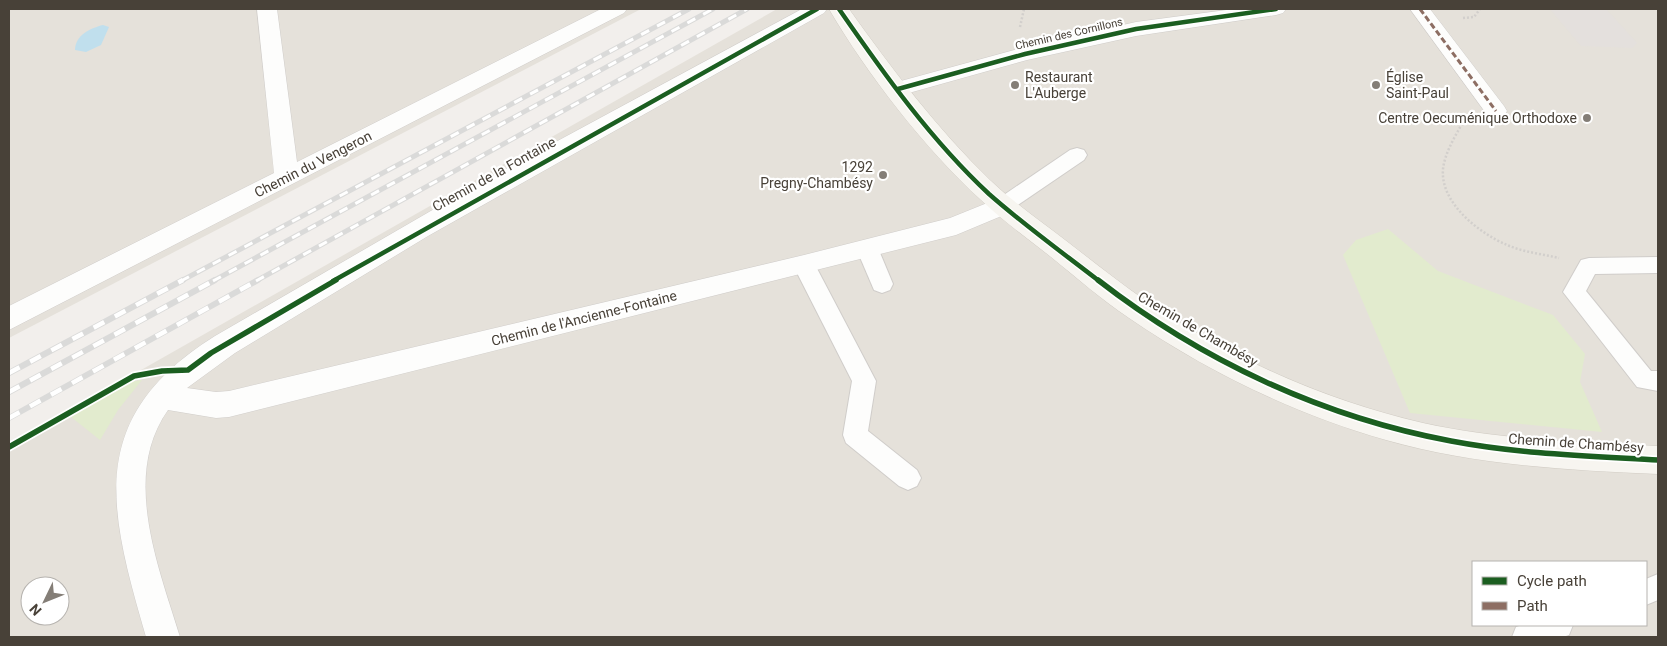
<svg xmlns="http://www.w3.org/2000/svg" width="1667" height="646" viewBox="0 0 1667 646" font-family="Roboto,sans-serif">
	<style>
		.residential { fill: #e5e1da; fill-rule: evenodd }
		.green { fill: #e2ebce }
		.parking { fill: #e4e0dd }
		.water { fill: #c0dfed }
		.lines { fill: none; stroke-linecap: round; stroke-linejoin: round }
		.lane-casing { stroke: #d0cdca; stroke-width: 2 }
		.street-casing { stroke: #d0cdca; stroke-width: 1 }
		.secondary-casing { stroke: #d0cbc3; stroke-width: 1 }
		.path-far1 { stroke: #d2cfcc; stroke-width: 2.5; stroke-dasharray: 2 2; stroke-linecap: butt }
		.path { stroke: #d2cfcc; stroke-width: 4; stroke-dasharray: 2.5 2.5; stroke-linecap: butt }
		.lane { fill: #fdfdfc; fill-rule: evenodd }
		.street { fill: #fdfdfc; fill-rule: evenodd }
		.secondary { fill: #f7f5f0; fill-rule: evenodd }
		.rail-far1-casing { stroke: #dadad9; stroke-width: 5 }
		.rail-casing { stroke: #dadad9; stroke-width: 6 }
		.rail-far1 { stroke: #fff; stroke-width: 3; stroke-dasharray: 9; stroke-linecap: butt }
		.rail { stroke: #fff; stroke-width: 4.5; stroke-dasharray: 12; stroke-linecap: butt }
		.quiet { stroke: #8d6e63; stroke-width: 3; stroke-dasharray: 6 3; stroke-linecap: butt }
		.cycleway-far1-casing { stroke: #fff; stroke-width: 7 }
		.cycleway-casing { stroke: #fff; stroke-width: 9 }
		.cycleway-far1 { stroke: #1b5e20; stroke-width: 4.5 }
		.cycleway { stroke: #1b5e20; stroke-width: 5.5 }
		.poi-dot { fill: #847e77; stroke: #fff; stroke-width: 2 }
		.labels { text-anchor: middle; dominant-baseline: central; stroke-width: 4.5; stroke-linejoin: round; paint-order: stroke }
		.far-street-label { font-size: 11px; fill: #484138; stroke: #fff }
		.poi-label { font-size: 14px; fill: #484138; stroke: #fff; text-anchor: start }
		.street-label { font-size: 14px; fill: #484138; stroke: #fff }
	</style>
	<rect width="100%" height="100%" fill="#f2efec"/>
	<g class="residential">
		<path d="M9 9H641L9 338Z"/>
		<path d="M777 9H1658V637H9V445ZM1473 562H1646V625H1473ZM30 586H60V616H30Z"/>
	</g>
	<g class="green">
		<path d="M1388 229 1438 271 1553 315 1585 354 1580 382 1602 432 1410 413 1343 255 1356 240Z"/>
		<path d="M142 380 118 410 100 440 71 417 72 414 129 382Z"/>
	</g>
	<path class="parking" d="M1550 9H1606L1637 43 1632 48 1581 46Z"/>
	<path class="water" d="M103 25 109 27 101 45 86 52 75 50C75 35 91 28 103 25Z"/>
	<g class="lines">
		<g class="lane-casing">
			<g id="lane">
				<path d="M1077 148 1084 150 1087 155 1084 160 1009 211 1002 213 995 211 992 206 995 201 1070 150Z"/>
				<path d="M867 240 874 242 878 248 893 284 890 290 882 293 874 290 856 248 860 242Z"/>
				<path d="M804 257 812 259 876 381 868 431 917 470 921 478 917 486 908 490 899 486 846 443 843 435 852 381 793 265 796 259Z"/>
				<path d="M1658 257V273L1595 274 1586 291 1651 371H1658V391L1637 387 1563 292 1581 260 1589 258Z"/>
				<path d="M1658 574V600L1646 605V579Z"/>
				<path d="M1522 625H1573L1569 635 1563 637H1512L1516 627Z"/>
			</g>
		</g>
		<g class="street-casing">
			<g id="street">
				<path d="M257 9H277L297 162 601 9H627L624 13 9 330V306L274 173Z"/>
				<path d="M802 9H827L824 13 428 236 235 353 187 388 216 392 229 391 804 255 950 218 1002 197 1011 200 1014 206 1011 212 956 235 229 417 216 418 168 410C121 476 159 568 180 637H146C109 509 84 418 215 336L467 190Z"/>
				<path d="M1234 9H1286L1283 13 1276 15 1136 36 1027 60 898 96 890 94 887 89 890 84 1025 47 1136 22Z"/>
				<path d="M1410 9H1430L1504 106 1507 111 1504 116 1496 119 1488 116Z"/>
			</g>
		</g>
		<g class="secondary-casing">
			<path id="secondary" d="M829 9H849C892 69 937 129 990 180 1014 203 1042 222 1069 243 1095 263 1120 283 1146 301 1230 358 1324 400 1423 423 1500 440 1580 442 1658 446V474C1567 470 1474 465 1386 440 1295 414 1208 372 1129 318 1102 300 1077 278 1051 257 1027 238 1003 221 981 200 925 149 867 74 829 9Z"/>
		</g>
		<g class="path-far1">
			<path d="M1463 18 1474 17 1480 9"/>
			<path d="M1020 27 1024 9"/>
			<path d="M1464 120C1456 135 1445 152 1443 169 1440 203 1479 233 1507 245 1523 252 1542 254 1559 258"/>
		</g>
		<path class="path" d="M60 418 133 376"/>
		<use href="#lane" class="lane"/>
		<use href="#street" class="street"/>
		<use href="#secondary" class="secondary"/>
		<g class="rail-far1-casing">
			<g id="rail-far1">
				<path d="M181 281 689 9"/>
				<path d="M213 281 713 9"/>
				<path d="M256 281 747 9"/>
			</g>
		</g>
		<g class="rail-casing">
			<g id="rail">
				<path d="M9 373 183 280"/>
				<path d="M9 392 215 280"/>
				<path d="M9 418 258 280"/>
			</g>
		</g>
		<use href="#rail-far1" class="rail-far1"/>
		<use href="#rail" class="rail"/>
		<path class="quiet" d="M1420 9 1496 111"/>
		<g class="cycleway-far1-casing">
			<g id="cycleway-far1">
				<path d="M839 9C884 74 931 140 989 194 1024 225 1063 253 1099 281"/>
				<path d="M898 89 1025 54 1136 29 1276 9"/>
				<path d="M333 281 817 9"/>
			</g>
		</g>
		<g class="cycleway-casing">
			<g id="cycleway">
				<path d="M1098 280C1201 360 1322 417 1451 441 1519 454 1589 456 1658 460"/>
				<path d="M9 447 134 376 162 371 188 370 211 353 336 280"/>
			</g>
		</g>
		<use href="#cycleway-far1" class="cycleway-far1"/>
		<use href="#cycleway" class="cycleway"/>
	</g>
	<g class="poi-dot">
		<circle cx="1015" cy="85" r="5"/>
		<circle cx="1376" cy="85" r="5"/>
		<circle cx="1587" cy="118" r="5"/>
		<circle cx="883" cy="175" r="5"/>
	</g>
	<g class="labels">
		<g class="far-street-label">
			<text transform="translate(1069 34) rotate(-13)">Chemin des Cornillons</text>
		</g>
		<g class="poi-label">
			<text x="1025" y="77">Restaurant<tspan x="1025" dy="16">L'Auberge</tspan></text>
			<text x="1386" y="77">Église<tspan x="1386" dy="16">Saint-Paul</tspan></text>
			<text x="1577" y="118" text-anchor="end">Centre Oecuménique Orthodoxe</text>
			<text x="873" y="167" text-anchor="end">1292<tspan x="873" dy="16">Pregny-Chambésy</tspan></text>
		</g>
		<g class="street-label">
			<text transform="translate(313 164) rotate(-27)">Chemin du Vengeron</text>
			<text transform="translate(494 174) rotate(-29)">Chemin de la Fontaine</text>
			<text transform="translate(584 318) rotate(-14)">Chemin de l'Ancienne-Fontaine</text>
			<text transform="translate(1198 329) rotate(30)">Chemin de Chambésy</text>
			<text transform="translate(1576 443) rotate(4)">Chemin de Chambésy</text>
		</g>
	</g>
	<rect width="1667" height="646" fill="none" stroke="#484138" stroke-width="20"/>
	<rect x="1472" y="561" width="175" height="65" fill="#ffffff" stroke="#b6b3af"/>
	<rect x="1482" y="577" width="25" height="8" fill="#1b5e20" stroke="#b6b3af"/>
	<text x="1517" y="586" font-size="15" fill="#484138">Cycle path</text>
	<rect x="1482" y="602" width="25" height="8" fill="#8d6e63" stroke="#b6b3af"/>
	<text x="1517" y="611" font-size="15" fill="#484138">Path</text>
	<g transform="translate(45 601) rotate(227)"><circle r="24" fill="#ffffff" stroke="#b6b3af"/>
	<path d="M0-4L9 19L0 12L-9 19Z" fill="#847e77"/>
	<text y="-8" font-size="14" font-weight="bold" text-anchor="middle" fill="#484138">N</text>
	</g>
</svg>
